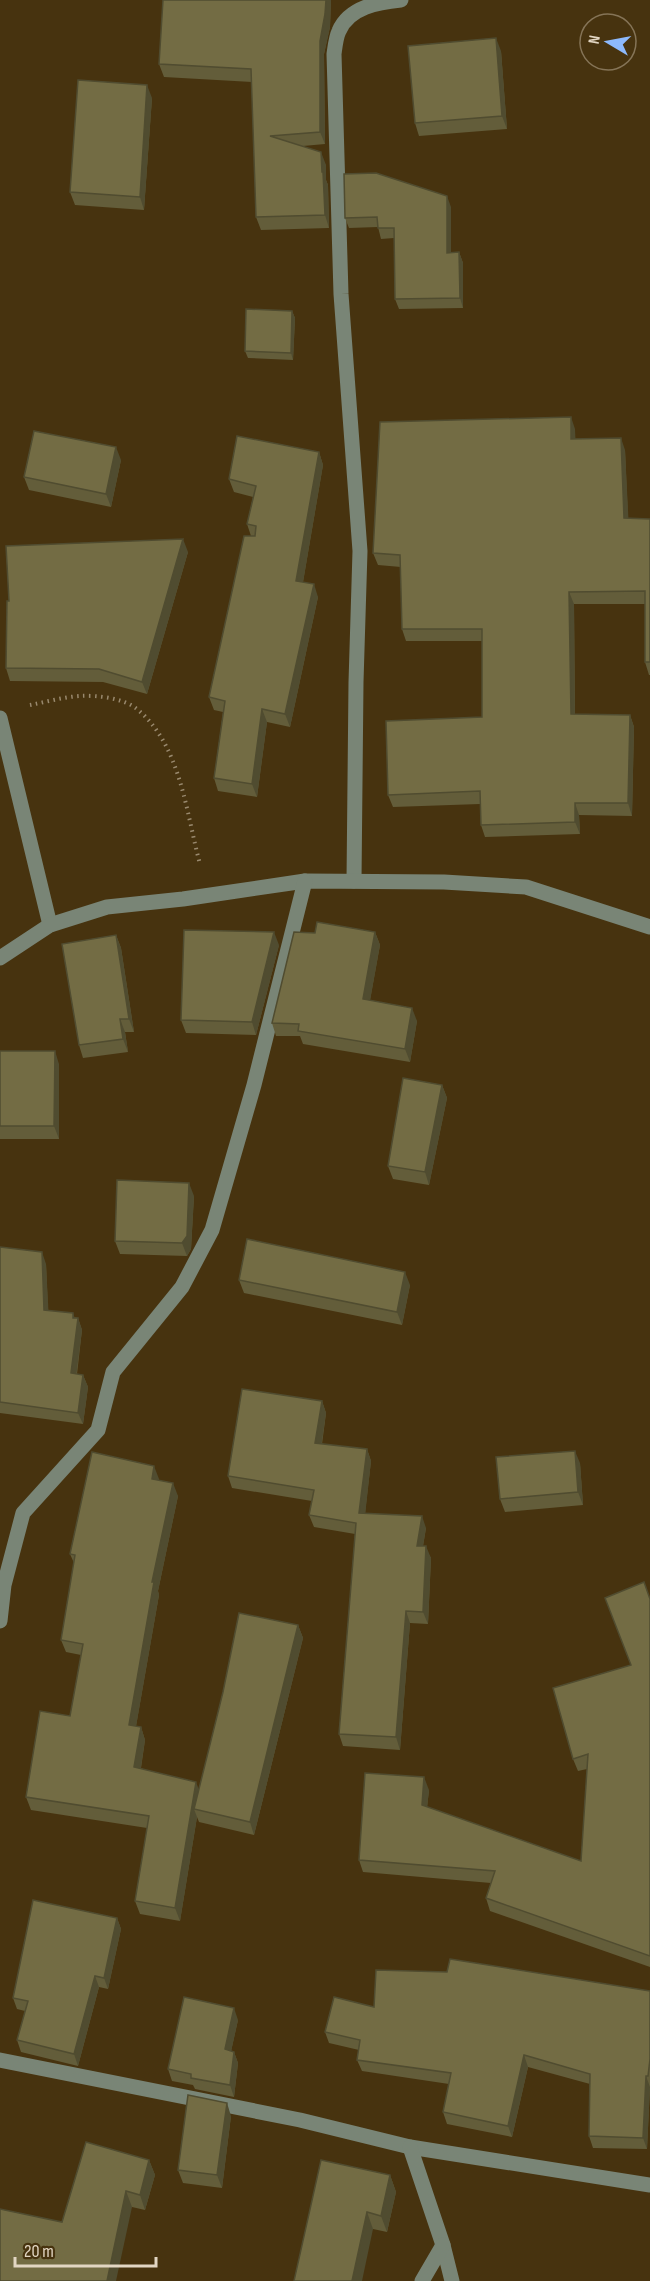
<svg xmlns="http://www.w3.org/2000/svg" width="650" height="2281" viewBox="0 0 650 2281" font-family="'Sofia Sans Condensed',sans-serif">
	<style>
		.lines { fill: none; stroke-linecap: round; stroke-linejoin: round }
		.path { stroke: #99896e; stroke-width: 4; stroke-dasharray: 1.5 4.5; stroke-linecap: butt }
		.minor { stroke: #798576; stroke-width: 15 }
		.wall { fill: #635d3a }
		.shaded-wall { fill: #504c30 }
		.building { fill: #736c44; stroke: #504c30; stroke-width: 1.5 }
	</style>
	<rect width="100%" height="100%" fill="#47330f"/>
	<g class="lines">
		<path class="path" d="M30 705C46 702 63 697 80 696 97 695 123 698 137 709 181 745 186 813 200 864"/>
		<g class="minor">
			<path d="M0 718 50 925"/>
			<path d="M354 881 356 682 360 551 341 294 334 54C335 47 336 37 339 31 349 7 379 2 401 0"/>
			<path d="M0 958 50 925 107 907 183 899 305 881 444 882 526 887 650 927"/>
			<path d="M0 1621 4 1585 23 1513 98 1430 113 1372 182 1287 212 1230 254 1085 305 881"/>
			<path d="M0 2060 300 2120 410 2147 650 2185"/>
			<path d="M410 2147 443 2245 452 2281"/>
			<path d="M422 2281 443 2245"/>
		</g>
	</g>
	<g class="wall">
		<path d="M163 0H331L330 27 324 54 325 144 303 146 326 165V180L328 185 329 228 261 230 256 217 252 82 164 77 159 64Z"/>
		<path d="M501 51 507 129 419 136 415 123Z"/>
		<path d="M152 98 144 210 75 205 70 192Z"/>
		<path d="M451 207V253L459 252 463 263V308L399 309 395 299 394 238 381 239 378 227 349 228 345 218Z"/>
		<path d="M292 311 295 318 293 360 248 358 245 351Z"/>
		<path d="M575 429V439L625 450 628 518 650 519V675H649L645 662V604H574L575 714 630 715 634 727 632 816 579 815 580 834 485 837 481 825 480 804 393 807 388 795 482 717V641H406L402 629 401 567 378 565 373 553Z"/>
		<path d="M319 452 323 465 303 582 318 597 290 727 267 722 257 797 218 791 214 778 223 712 214 710 209 697 251 536 247 524 253 497 234 492 229 479Z"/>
		<path d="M121 460 111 507 29 490 24 477Z"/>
		<path d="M188 552 147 694 103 682 10 681 6 668 9 601Z"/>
		<path d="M375 932 380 945 370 1000 417 1021 410 1062 303 1044 300 1036H276L272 1023 315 933Z"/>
		<path d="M116 935 121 948 134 1032H125L128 1052 83 1058 79 1045Z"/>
		<path d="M279 945 256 1035 186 1033 181 1020Z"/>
		<path d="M0 1051 59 1064V1139H0Z"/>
		<path d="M442 1085 447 1098 429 1185 393 1179 388 1166Z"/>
		<path d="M194 1196 191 1249 187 1256 120 1254 115 1241Z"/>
		<path d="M0 1247 46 1264 48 1310 78 1318 82 1330 77 1374 83 1375 88 1387 83 1424 0 1413Z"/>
		<path d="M239 1280 410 1285 402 1325 244 1293Z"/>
		<path d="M322 1401 326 1413 322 1444 367 1449 371 1461 365 1513 426 1528 423 1546 431 1558 428 1624 410 1623 400 1750 343 1746 339 1734 355 1534 314 1527 309 1515 312 1501 232 1488 228 1476Z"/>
		<path d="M580 1463 583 1505 505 1512 500 1499Z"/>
		<path d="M159 1479V1480L178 1496 158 1591 159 1595 136 1726 141 1727 145 1740 141 1768 199 1790 298 1625 303 1638 254 1835 199 1822 197 1817 180 1921 140 1914 135 1901 147 1828 31 1810 26 1797 70 1716 81 1655 66 1652 61 1640 74 1563 70 1554Z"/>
		<path d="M650 1599V1967L490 1911 486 1898 491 1883 363 1872 359 1860 429 1790 427 1807 581 1861 587 1769 578 1771 573 1759 631 1665Z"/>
		<path d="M117 1918 121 1929 108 1989 99 1987 78 2066 21 2052 17 2040 25 2011 17 2009 13 1998Z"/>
		<path d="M650 1991V2087L647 2149 593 2148 589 2136 590 2084 528 2067 512 2137 447 2124 443 2112 449 2084 362 2071 357 2060 359 2050 329 2043 325 2032 374 2007Z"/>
		<path d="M238 2020 231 2051 234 2052 238 2063 234 2097 195 2089 193 2085 172 2081 168 2069Z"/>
		<path d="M231 2116 222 2188 183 2183 178 2170Z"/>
		<path d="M149 2160 155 2175 145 2210 132 2207 62 2222Z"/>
		<path d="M390 2175 396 2192 387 2232 373 2229 294 2281Z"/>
	</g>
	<g class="shaded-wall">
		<path d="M326 0H331L330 27 324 54 325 144 320 132V41Z"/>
		<path d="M496 38 501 51 507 129 502 116Z"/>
		<path d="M147 85 152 98 144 210 140 197Z"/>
		<path d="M321 152 326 165V180L328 185 329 228 325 215Z"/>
		<path d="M447 196 451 207V263L447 253Z"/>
		<path d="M459 252 463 263V308L460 298Z"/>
		<path d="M292 311 295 318 293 360 291 353Z"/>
		<path d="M571 417 575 429 576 451 571 439Z"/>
		<path d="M621 438 625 450 629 530 624 518Z"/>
		<path d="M116 447 121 460 111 507 106 494Z"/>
		<path d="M319 452 323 465 301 594 296 581Z"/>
		<path d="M183 539 188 552 147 694 142 682Z"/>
		<path d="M314 584 318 597 290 727 285 714Z"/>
		<path d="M569 592 574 604 575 726 571 714Z"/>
		<path d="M262 709 267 722 257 797 252 784Z"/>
		<path d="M630 715 634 727 632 816 628 803Z"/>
		<path d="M575 803 579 815 580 834 575 822Z"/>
		<path d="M274 932 279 945 256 1035 252 1022Z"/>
		<path d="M375 932 380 945 368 1012 363 999Z"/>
		<path d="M116 935 121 948 134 1032 129 1019Z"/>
		<path d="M412 1008 417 1021 410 1062 405 1049Z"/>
		<path d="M120 1019 125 1032 128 1052 123 1039Z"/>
		<path d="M55 1051 59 1064V1139L54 1126Z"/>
		<path d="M442 1085 447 1098 429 1185 425 1172Z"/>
		<path d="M189 1183 194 1196 191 1249 187 1256 182 1243Z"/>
		<path d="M42 1252 46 1264 49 1321 44 1310Z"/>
		<path d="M405 1272 410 1285 402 1325 397 1312Z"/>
		<path d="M73 1313 77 1324 78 1318 82 1330 75 1385 71 1373Z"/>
		<path d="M83 1375 88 1387 83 1424 78 1413Z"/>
		<path d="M322 1401 326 1413 320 1455 315 1443Z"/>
		<path d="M367 1449 371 1461 364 1525 359 1513Z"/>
		<path d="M575 1451 580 1463 583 1505 578 1492Z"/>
		<path d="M154 1466 159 1479 157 1492 152 1479Z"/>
		<path d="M173 1483 178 1496 158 1591 159 1595 134 1738 129 1725 152 1582Z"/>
		<path d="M422 1516 426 1528 421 1558 417 1546Z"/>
		<path d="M426 1546 431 1558 428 1624 423 1612Z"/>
		<path d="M406 1611 410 1623 400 1750 396 1737Z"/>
		<path d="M298 1625 303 1638 254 1835 250 1822Z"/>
		<path d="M141 1727 145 1740 139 1780 134 1767Z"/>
		<path d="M424 1777 429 1790 426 1818 422 1805Z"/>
		<path d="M196 1782 201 1795 194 1809 197 1817 180 1921 175 1908Z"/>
		<path d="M117 1918 121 1929 108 1989 104 1978Z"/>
		<path d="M95 1976 99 1987 78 2066 74 2054Z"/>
		<path d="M234 2008 238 2020 229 2061 225 2049Z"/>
		<path d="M234 2052 238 2063 234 2097 230 2085Z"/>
		<path d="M524 2055 528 2067 512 2137 508 2126Z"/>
		<path d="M646 2076 650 2087 647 2149 643 2138Z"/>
		<path d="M227 2103 231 2116 222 2188 217 2175Z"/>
		<path d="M149 2160 155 2175 145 2210 140 2195Z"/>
		<path d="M390 2175 396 2192 387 2232 381 2216Z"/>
		<path d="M126 2191 132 2207 116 2281H107Z"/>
		<path d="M367 2212 373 2229 362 2281H352Z"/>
	</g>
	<g class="building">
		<path d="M163 0H326L325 14 320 41V132L270 136 321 152 322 172H323L325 215 256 217 251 69 159 64Z"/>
		<path d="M496 38 502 116 415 123 408 46Z"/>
		<path d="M78 80 147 85 140 197 70 192Z"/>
		<path d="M376 173 447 196V253L459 252 460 298 395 299 394 228H378L377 217 345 218 344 174Z"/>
		<path d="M246 309 292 311 291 353 245 351Z"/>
		<path d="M571 417V439L621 438 624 518 650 519V662H645V591L569 592 571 714 630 715 628 803H575V822L481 825 480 791 388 795 386 721 482 717V629H402L400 555 373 553 380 422Z"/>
		<path d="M34 431 116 447 106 494 24 477Z"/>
		<path d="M237 436 319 452 296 581 314 584 285 714 262 709 252 784 214 778 225 701 209 697 244 536H255L256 526 247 524 256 486 229 479Z"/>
		<path d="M183 539 142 682 99 669 6 668 7 601H9L6 546Z"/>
		<path d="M317 922 375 932 363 999 412 1008 405 1049 298 1031 299 1024 272 1023 294 932 315 933Z"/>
		<path d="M184 930 274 932 252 1022 181 1020Z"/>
		<path d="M116 935 129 1019H120L123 1039 79 1045 62 944Z"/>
		<path d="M0 1051H55L54 1126H0Z"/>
		<path d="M403 1078 442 1085 425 1172 388 1166Z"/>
		<path d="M117 1180 189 1183 187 1236 182 1243 115 1241Z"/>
		<path d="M247 1239 405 1272 397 1312 239 1280Z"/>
		<path d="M0 1247 42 1252 44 1310 73 1313V1318H78L71 1373 83 1375 78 1413 0 1402Z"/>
		<path d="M242 1389 322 1401 315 1443 367 1449 359 1513 422 1516 417 1546H426L423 1612 406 1611 396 1737 339 1734 356 1523 309 1515 314 1490 228 1476Z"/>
		<path d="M575 1451 578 1492 500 1499 496 1457Z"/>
		<path d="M92 1452 154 1466 152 1479 173 1483 152 1582H154L129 1725 141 1727 134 1767 196 1782 175 1908 135 1901 149 1816 26 1797 40 1711 70 1716 83 1644 61 1640 75 1555 70 1554Z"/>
		<path d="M644 1582 650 1599V1956L486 1898 495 1871 359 1860 365 1773 424 1777 422 1805 581 1861 588 1754 573 1759 553 1688 631 1665 605 1598Z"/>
		<path d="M239 1613 298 1625 250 1822 194 1809 223 1692Z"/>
		<path d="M33 1900 117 1918 104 1978 95 1976 74 2054 17 2040 28 2001 13 1998Z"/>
		<path d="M450 1959 650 1991V2059L648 2076H646L643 2138 589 2136 590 2074 524 2055 508 2126 443 2112 451 2073 357 2060 360 2040 325 2032 334 1997 374 2007 376 1970 447 1972Z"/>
		<path d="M184 1997 234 2008 225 2049 234 2052 230 2085 191 2078V2074L168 2069Z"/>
		<path d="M188 2095 227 2103 217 2175 178 2170Z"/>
		<path d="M86 2142 149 2160 140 2195 126 2191 107 2281H0V2209L62 2222Z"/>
		<path d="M321 2160 390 2175 381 2216 367 2212 352 2281H294Z"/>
	</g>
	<g transform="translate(608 42) rotate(280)"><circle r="28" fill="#47330f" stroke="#857457" stroke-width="1.5"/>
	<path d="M0-4.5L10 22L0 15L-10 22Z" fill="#8db9fc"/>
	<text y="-9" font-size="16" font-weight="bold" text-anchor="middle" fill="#e2d6c3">N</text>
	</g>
	<path d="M15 2257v9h141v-9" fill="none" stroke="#e2d6c3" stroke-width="3"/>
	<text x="24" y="2257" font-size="18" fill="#e2d6c3" stroke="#47330f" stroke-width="4.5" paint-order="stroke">20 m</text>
</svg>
